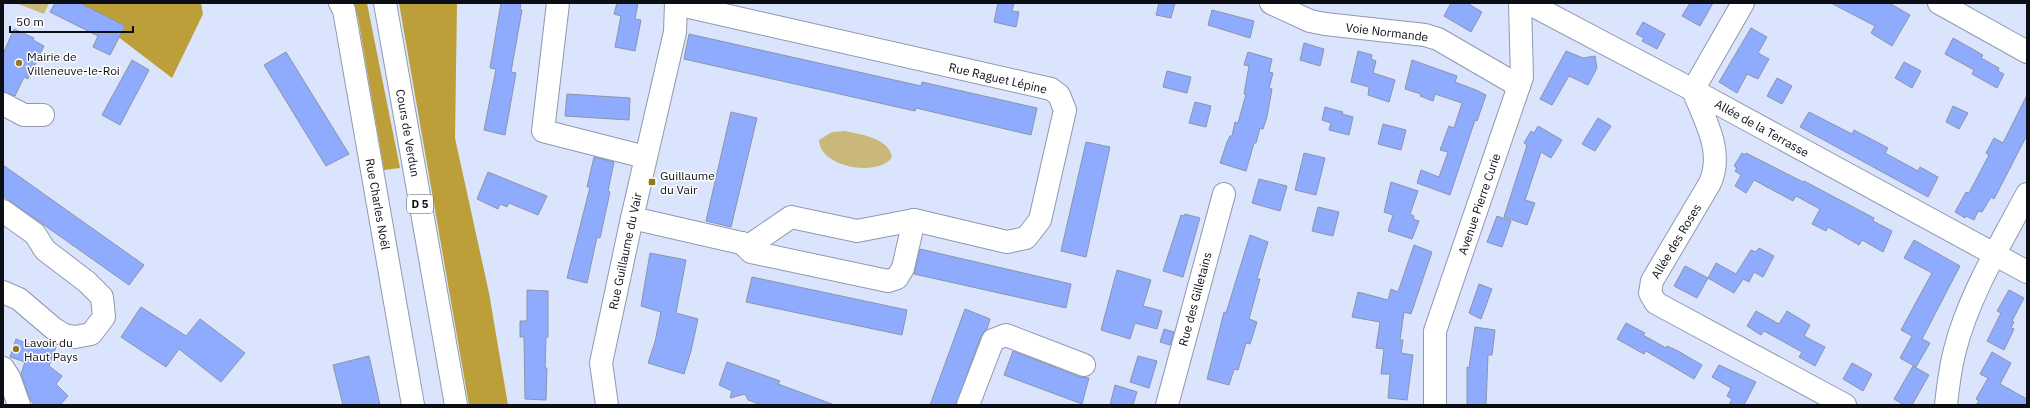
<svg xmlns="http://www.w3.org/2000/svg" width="2030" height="408" viewBox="0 0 2030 408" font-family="'IBM Plex Sans',sans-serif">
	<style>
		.green { fill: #cab77a }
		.forest { fill: #bd9f39 }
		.building { fill: #8fabfd; stroke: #8b94aa }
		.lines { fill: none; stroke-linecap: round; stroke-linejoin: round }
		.minor-casing { stroke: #9099af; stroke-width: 24 }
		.major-casing { stroke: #9099af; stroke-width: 24 }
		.minor { stroke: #fff; stroke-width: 22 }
		.major { stroke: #fff; stroke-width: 22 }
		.poi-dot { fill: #937a21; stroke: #fff; stroke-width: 1.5 }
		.labels { text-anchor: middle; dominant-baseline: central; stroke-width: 3; stroke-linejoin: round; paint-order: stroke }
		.shield { fill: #fff; stroke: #55565c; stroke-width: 1 }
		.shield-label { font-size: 11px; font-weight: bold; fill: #0c0e16 }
		.street-label { font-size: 12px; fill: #0c0e16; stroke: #fff }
		.poi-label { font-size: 12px; fill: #0c0e16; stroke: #fff; text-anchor: start }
	</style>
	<rect width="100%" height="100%" fill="#dbe4fd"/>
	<g class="green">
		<path d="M16 3H49L44 14Z"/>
		<path d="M844 131C860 134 889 138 892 157 879 178 819 167 819 140L832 132Z"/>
	</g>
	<g class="forest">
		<path d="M74 3H201L203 14 172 78Z"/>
		<path d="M353 3H367L400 168 384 170 358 18Z"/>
		<path d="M399 3H457L455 138 489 293 508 405H469Z"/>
	</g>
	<g class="building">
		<path d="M55 3H80L125 26 110 55 93 47 98 36 50 12Z"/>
		<path d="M501 3H521L520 10H522L511 72 516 73 505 135 484 130 496 69 490 68Z"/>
		<path d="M617 3H638L635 19 641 20 635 51 615 47 621 16 614 14Z"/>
		<path d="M998 3H1014L1012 11 1019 12 1016 27 994 22Z"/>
		<path d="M1159 3H1175L1171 18 1156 15Z"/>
		<path d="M1451 3H1467L1482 12 1471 32 1444 16Z"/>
		<path d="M1690 3H1713L1700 26 1682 16Z"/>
		<path d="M1831 3H1889L1910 15 1892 46 1871 33 1875 26Z"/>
		<path d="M1212 10 1254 21 1250 38 1208 25Z"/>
		<path d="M1643 22 1665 34 1657 49 1642 41 1644 38 1636 34Z"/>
		<path d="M1751 28 1767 37 1758 53 1769 59 1758 79 1747 74 1737 93 1719 82Z"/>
		<path d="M14 29 34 38 33 40 44 46 28 79 24 77 15 96 3 92V54Z"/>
		<path d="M689 34 921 86 922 82 1037 108 1031 135 916 108 915 111 684 59Z"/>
		<path d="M1953 38 1983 55 1981 58 1999 68 1998 71 2004 74 1997 88 1972 74 1974 70 1945 54Z"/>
		<path d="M1304 43 1324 49 1320 66 1300 60Z"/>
		<path d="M1358 51 1372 55 1371 59 1376 61 1373 73 1395 80 1389 102 1368 95 1369 87 1351 82Z"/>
		<path d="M1566 51 1583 58 1595 56 1597 68 1588 85 1569 76 1552 105 1540 99Z"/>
		<path d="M286 52 349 154 326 166 264 65Z"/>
		<path d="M1248 52 1272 59 1269 72 1273 73 1269 88 1272 89 1267 117 1263 129 1260 128 1256 143H1254L1246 171 1220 163 1227 142 1230 136H1232L1235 122 1238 123 1246 94H1244L1249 66 1244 65Z"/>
		<path d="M132 60 149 70 120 125 102 115Z"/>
		<path d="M1412 60 1457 76 1455 82 1476 90 1486 95 1477 121 1475 120 1450 195 1417 183 1421 170 1439 177 1448 152 1440 150 1449 126 1454 128 1462 103 1435 94 1433 101 1420 96 1421 94 1405 89Z"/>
		<path d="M1904 62 1921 71 1912 88 1895 78Z"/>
		<path d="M1167 71 1191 77 1187 93 1163 87Z"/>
		<path d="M1777 78 1792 86 1782 104 1767 96Z"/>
		<path d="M567 94 630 98 629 120 565 116Z"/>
		<path d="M2027 95V135L1994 199 1991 197 1982 212 1978 211 1974 220 1966 216 1965 218 1955 212 1966 192 1969 193 1989 155 1986 153 1994 138 2003 143Z"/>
		<path d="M1195 102 1211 106 1206 127 1189 123Z"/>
		<path d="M1953 106 1968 113 1959 129 1946 122Z"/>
		<path d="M1325 107 1343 112 1342 114 1353 117 1349 135 1329 130 1331 123 1322 120Z"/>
		<path d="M731 112 757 118 731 227 706 221Z"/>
		<path d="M1809 112 1852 134 1854 130 1888 148 1885 153 1918 171 1920 167 1938 177 1928 197 1800 127Z"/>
		<path d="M1598 118 1611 126 1595 151 1582 144Z"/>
		<path d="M1383 124 1406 130 1401 150 1378 144Z"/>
		<path d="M1538 126 1562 140 1551 158 1541 152 1525 200 1535 203 1527 225 1504 217 1527 145 1524 143 1531 131 1534 133Z"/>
		<path d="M1086 142 1110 147 1086 257 1061 251Z"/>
		<path d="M1304 153 1325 158 1316 195 1295 190Z"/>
		<path d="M1742 153 1745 155 1746 153 1803 182 1804 181 1874 218 1873 221 1892 231 1883 252 1862 240 1859 245 1828 227 1826 231 1812 224 1820 209 1796 196 1793 201 1754 180 1746 193 1735 186 1741 175 1735 171 1737 168 1734 166Z"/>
		<path d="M594 157 614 162 608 191 610 192 600 238 597 237 587 283 567 278 590 187H587Z"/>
		<path d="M3 165 144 265 129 285 3 196Z"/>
		<path d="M488 172 547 196 538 215 509 203 507 207 500 204 498 209 477 199Z"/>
		<path d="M1259 179 1287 186 1280 211 1252 203Z"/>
		<path d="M1391 182 1418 191 1410 214 1414 216 1413 219 1419 221 1412 239 1388 231 1393 215 1384 212Z"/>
		<path d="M1318 207 1339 212 1333 236 1312 231Z"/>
		<path d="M1185 214 1200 218 1183 277 1163 271 1181 215 1184 216Z"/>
		<path d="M1497 216 1511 221 1502 247 1487 242Z"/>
		<path d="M1250 235 1268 242 1257 279H1260L1249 319 1257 322 1250 344 1246 343 1238 370 1234 369 1229 385 1207 379 1224 312 1226 313Z"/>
		<path d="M1914 240 1960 266 1922 339 1930 343 1916 367 1900 358 1912 336 1901 330 1932 273 1904 258Z"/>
		<path d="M1414 245 1432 252 1411 314 1404 312 1400 340H1403L1401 353 1413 355 1407 400 1388 398 1390 374H1381L1384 349 1376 348 1380 322 1352 317 1358 292 1388 300 1391 289 1398 292Z"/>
		<path d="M1759 248 1774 256 1763 277 1754 272 1749 282 1743 279 1734 293 1708 278 1716 263 1736 274 1751 250 1756 252Z"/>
		<path d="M920 249 1071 284 1066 308 914 274Z"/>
		<path d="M650 253 686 260 676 313 698 319 691 351 684 374 648 363 655 342 661 312 641 306Z"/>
		<path d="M1685 266 1708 278 1697 298 1674 286Z"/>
		<path d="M1117 270 1151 280 1143 306 1162 311 1157 329 1135 323 1130 339 1101 330Z"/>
		<path d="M752 277 907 310 902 335 746 302Z"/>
		<path d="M1479 284 1492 289 1481 319 1469 313Z"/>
		<path d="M527 290 548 291V337H546L545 368H547L546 400 525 399 524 337H520V321H527Z"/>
		<path d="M2009 290 2024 298 2012 321 2014 322 2011 328 2014 329 2004 350 1987 341 2001 313 1997 311Z"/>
		<path d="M141 307 186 336 200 319 245 353 221 382 179 349 166 367 121 337Z"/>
		<path d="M965 309 990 319 987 329 981 336 956 405H930Z"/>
		<path d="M1756 311 1779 324 1787 311 1810 325 1804 336 1825 347 1815 366 1799 357 1802 352 1764 331 1761 335 1747 326Z"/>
		<path d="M1626 323 1645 333 1643 335 1666 348 1667 346 1678 351 1702 365 1694 379 1646 351 1644 354 1617 339Z"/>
		<path d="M1475 327 1495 330 1492 355H1488L1486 405H1467V367L1469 368Z"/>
		<path d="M1164 329 1174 332 1170 345 1160 342Z"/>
		<path d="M16 339 31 345 33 340 56 347 49 366 62 376 56 384 68 396 60 405H34L30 399 21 374 25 362 10 357Z"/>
		<path d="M1013 351 1080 377 1089 378 1082 404 1004 375Z"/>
		<path d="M1992 352 2011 363 2000 384 2027 399V405H1976L1979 401 1976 399 1988 378 1980 374Z"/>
		<path d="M369 356 380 405H343L333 365Z"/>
		<path d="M1138 356 1157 361 1149 388 1130 382Z"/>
		<path d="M727 362 780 381 778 384 832 404 831 405H761L748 400 745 394 730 398 732 391 719 385Z"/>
		<path d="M1852 363 1872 374 1863 391 1843 379Z"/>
		<path d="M1719 365 1756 382 1744 405H1729L1732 399 1727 396 1731 388 1712 377Z"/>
		<path d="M1913 366 1929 375 1912 405H1904L1894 399Z"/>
		<path d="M1115 385 1137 392 1133 405H1110Z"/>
	</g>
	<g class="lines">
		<g class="minor-casing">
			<g id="minor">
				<path d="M340 3 344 10 413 405"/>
				<path d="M558 3 543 131 645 157"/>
				<path d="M1271 3 1310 21 1325 24 1425 35 1438 39 1519 86"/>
				<path d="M1528 3 1693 90 2027 272"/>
				<path d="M1743 3 1693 90C1705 121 1724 151 1710 183L1652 281 1650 293 1656 303 1845 405"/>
				<path d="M1939 3 2027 52"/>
				<path d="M3 104 24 115H43"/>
				<path d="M3 211 35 234 45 250 87 282 102 297 104 317 91 334 75 337 64 335 53 328 19 299 3 292"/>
				<path d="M632 218 750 245 791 217 857 231 914 220 1007 242 1026 238 1040 220 1065 110 1059 95 1051 89 676 4"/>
				<path d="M742 243 751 252 888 281 897 278 903 268 914 220"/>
				<path d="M3 368 9 377 19 405"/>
				<path d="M607 405 601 363 632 218 675 32 676 3"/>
				<path d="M968 405 993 340 1006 335 1084 365"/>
				<path d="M1167 405 1224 194"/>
				<path d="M1435 405V331L1522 77 1520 3"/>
				<path d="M1946 405C1948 387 1950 368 1955 350 1968 297 2001 243 2027 194"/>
			</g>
		</g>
		<g class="major-casing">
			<path id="major" d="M385 3 456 405"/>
		</g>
		<use href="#minor" class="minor"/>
		<use href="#major" class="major"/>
	</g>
	<g class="poi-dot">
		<circle cx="19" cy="63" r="4"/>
		<rect x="648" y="178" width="8" height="8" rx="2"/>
		<circle cx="16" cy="349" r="4"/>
	</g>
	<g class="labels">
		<rect class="shield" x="407" y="195" width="26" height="18" rx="3"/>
		<g class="shield-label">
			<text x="420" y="204">D 5</text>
		</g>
		<g class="street-label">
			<text transform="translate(1387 32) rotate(7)">Voie Normande</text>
			<text transform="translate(998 78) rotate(13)">Rue Raguet Lépine</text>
			<text transform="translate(1762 128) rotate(29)">Allée de la Terrasse</text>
			<text transform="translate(408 133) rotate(80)">Cours de Verdun</text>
			<text transform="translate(378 204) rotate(80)">Rue Charles Noël</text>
			<text transform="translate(1479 204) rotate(-71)">Avenue Pierre Curie</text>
			<text transform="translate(1676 241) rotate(-59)">Allée des Roses</text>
			<text transform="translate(625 251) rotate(-78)">Rue Guillaume du Vair</text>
			<text transform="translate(1195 299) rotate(-75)">Rue des Gilletains</text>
		</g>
		<g class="poi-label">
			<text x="27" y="56">Mairie de<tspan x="27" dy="14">Villeneuve-le-Roi</tspan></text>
			<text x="660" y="175">Guillaume<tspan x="660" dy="14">du Vair</tspan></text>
			<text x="24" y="342">Lavoir du<tspan x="24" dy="14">Haut Pays</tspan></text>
		</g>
	</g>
	<rect width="2030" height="408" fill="none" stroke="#0c0e16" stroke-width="8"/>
	<path d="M10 26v6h123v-6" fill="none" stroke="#0c0e16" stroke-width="2"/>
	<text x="16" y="26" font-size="12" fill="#0c0e16" stroke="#ffffff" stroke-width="3" paint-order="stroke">50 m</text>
</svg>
